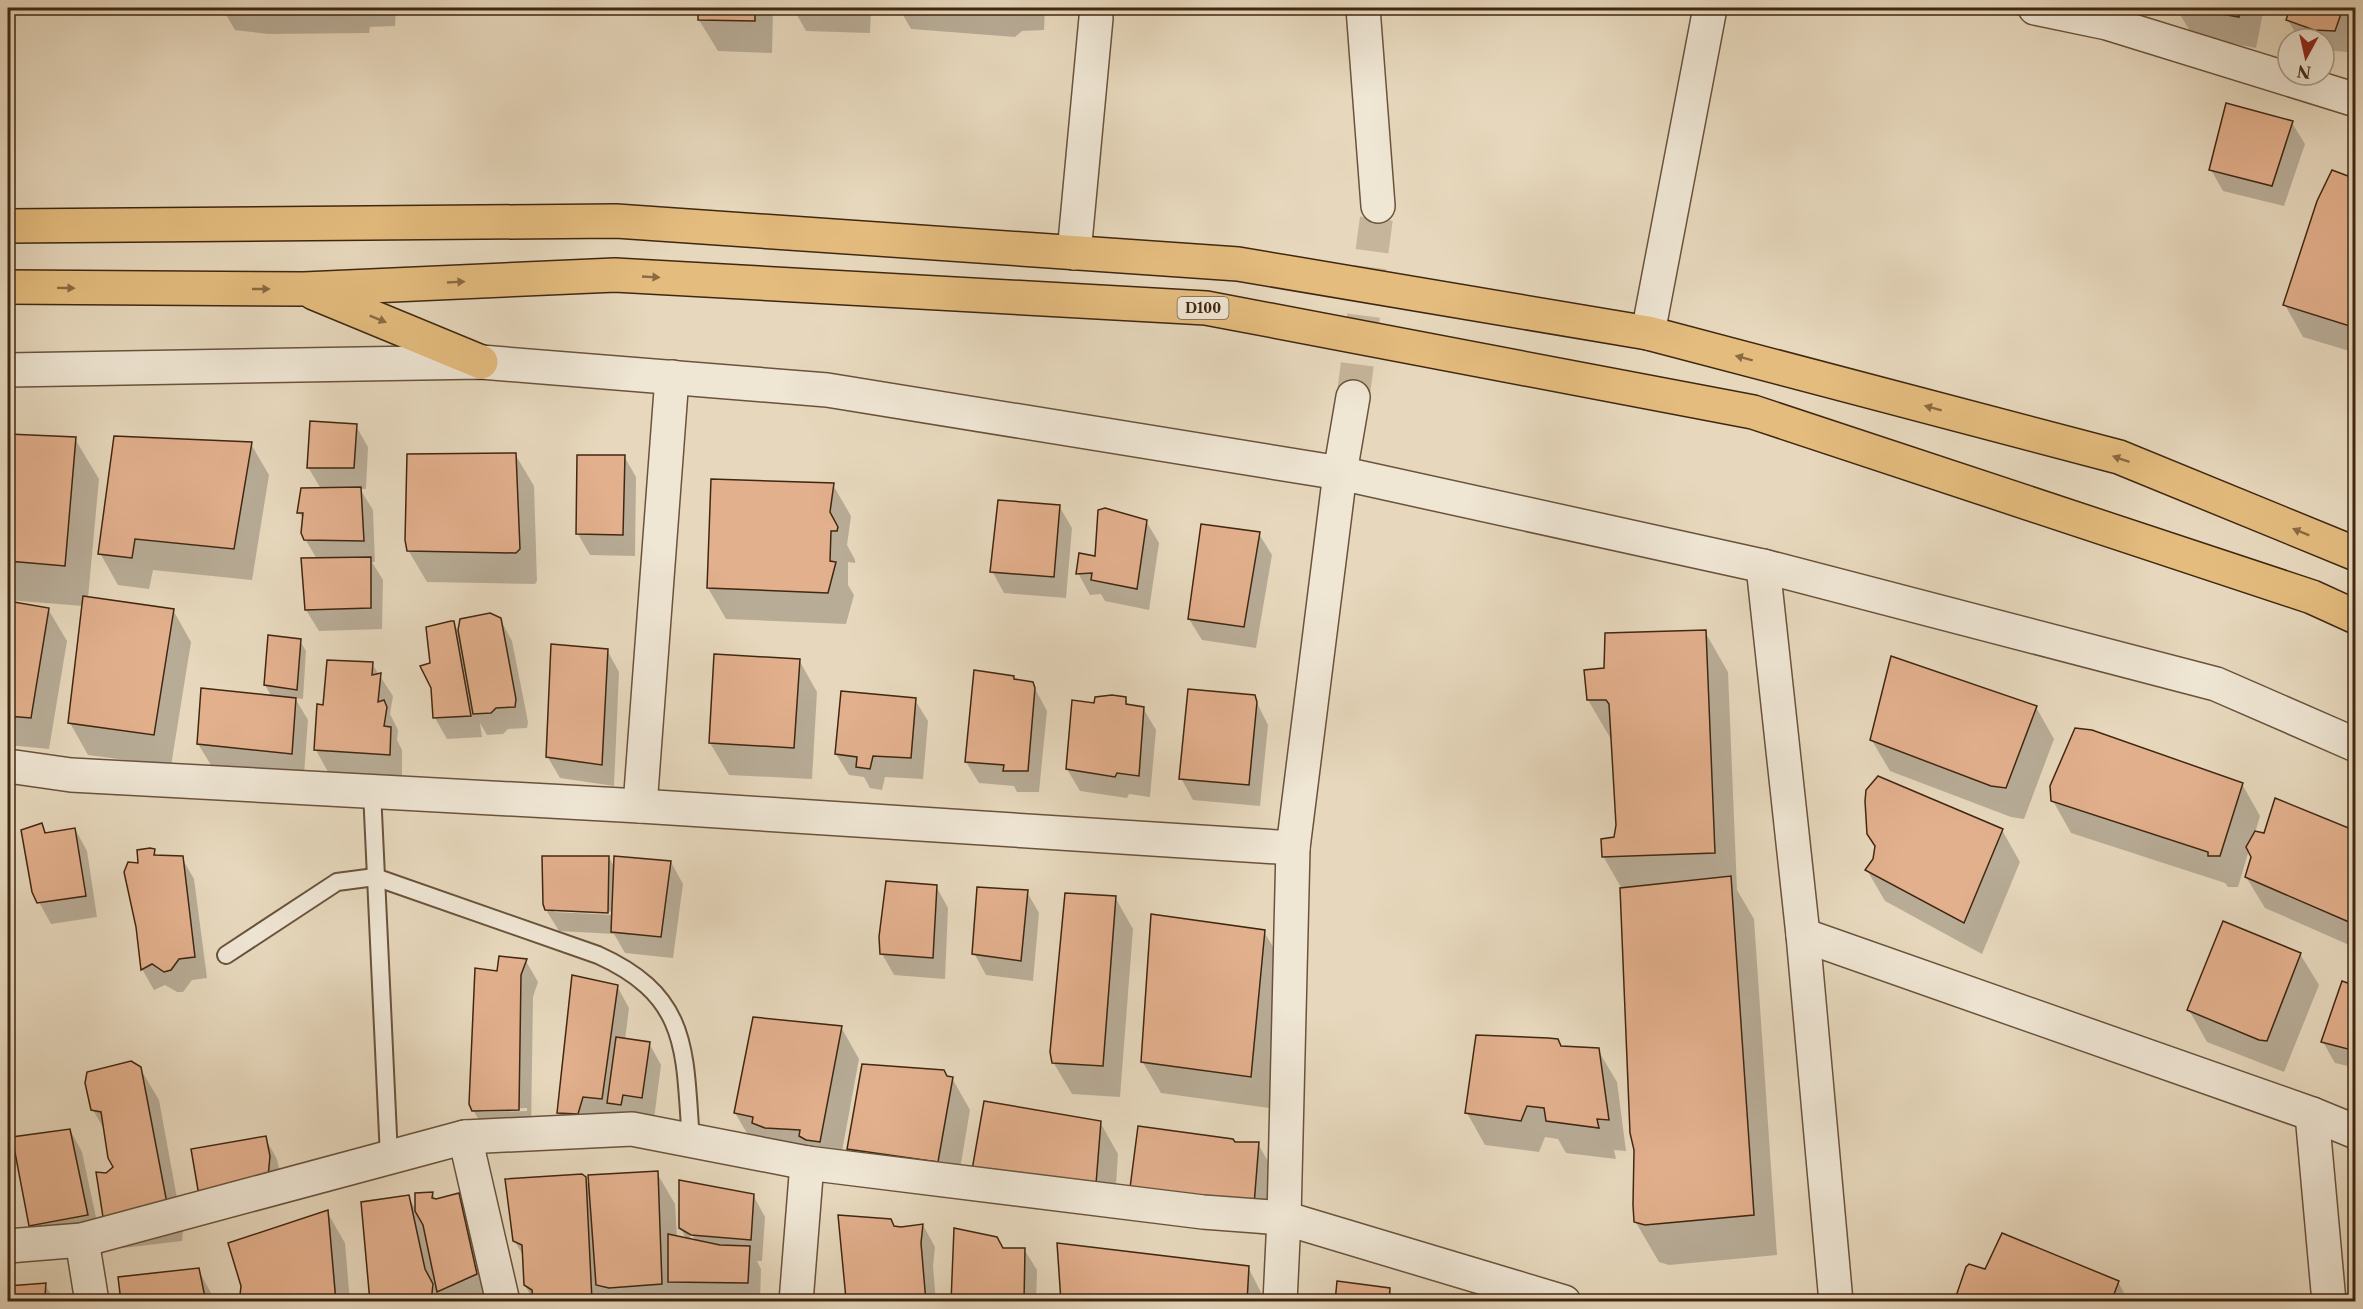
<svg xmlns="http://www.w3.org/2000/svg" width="2363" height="1309" viewBox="0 0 2363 1309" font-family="'Libre Caslon Text',serif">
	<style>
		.shadow { fill: #0003; fill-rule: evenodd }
		.building { fill: #e3b08d; stroke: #402711; stroke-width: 1.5 }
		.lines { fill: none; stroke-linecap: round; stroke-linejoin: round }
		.street-tunnel { stroke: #c6b59b; stroke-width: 33; stroke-dasharray: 33 16; stroke-linecap: butt }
		.lane-casing { stroke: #6a533c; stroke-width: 20 }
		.street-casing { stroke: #6a533c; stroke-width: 36 }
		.highway-casing { stroke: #402711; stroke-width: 36 }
		.lane { stroke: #efe6d4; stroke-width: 16 }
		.street { stroke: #efe6d4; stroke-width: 33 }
		.highway { stroke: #e4bc7e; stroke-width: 33 }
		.oneway { fill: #8a6a42 }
		.labels { text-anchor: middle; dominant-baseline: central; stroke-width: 4.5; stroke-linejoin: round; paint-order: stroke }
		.shield { fill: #efe6d4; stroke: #74604c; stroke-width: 1.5 }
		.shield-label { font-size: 14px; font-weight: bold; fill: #402711 }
	</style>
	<rect width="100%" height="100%" fill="#e7d8bd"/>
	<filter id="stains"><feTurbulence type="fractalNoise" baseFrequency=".00333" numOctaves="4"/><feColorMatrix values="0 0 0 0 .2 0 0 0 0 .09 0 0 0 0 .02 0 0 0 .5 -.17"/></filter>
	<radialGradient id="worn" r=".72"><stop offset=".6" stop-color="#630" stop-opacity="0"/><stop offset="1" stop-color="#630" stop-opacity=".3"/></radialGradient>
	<g class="shadow">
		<path d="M8 8H76V12L8 13Z"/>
		<path d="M117 8H197V13L119 11Z"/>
		<path d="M222 8H396L395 26 370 27 369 33 268 34 235 30Z"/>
		<path d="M699 8H773L772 53 718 51 699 20Z"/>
		<path d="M793 8H871L870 33 806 31Z"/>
		<path d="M899 8H1045L1044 30 1022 31 1015 37 911 29Z"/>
		<path d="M2176 8H2264L2256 48 2193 36Z"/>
		<path d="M2292 8H2356V26L2347 52 2324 50V39H2299L2288 20Z"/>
		<path d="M2292 123 2305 144 2284 206 2223 191 2211 170Z"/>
		<path d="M2356 181V353L2303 337 2285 305Z"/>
		<path d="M356 426 368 447 366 489H360L373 510 375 562H372L383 580 382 629 319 631 306 610 317 559 305 539 304 521 299 512 321 489 308 467Z"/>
		<path d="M8 435 75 439 99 479 88 598 173 610 191 642 171 766 88 755 70 723 83 606 8 600Z"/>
		<path d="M251 444 269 475 252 580 153 570 149 589 118 585 100 553Z"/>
		<path d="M515 454 534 486 537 581 535 584 427 582 408 550Z"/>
		<path d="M624 456 636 477 635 556 590 555 578 534Z"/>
		<path d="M833 485 851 516 847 545 855 560V563L848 562V585L854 595 846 624 726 619 708 588Z"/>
		<path d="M1059 506 1072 528 1066 598 1004 593 992 571Z"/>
		<path d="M1146 521 1159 543 1149 610 1105 601 1101 594 1090 595 1078 573 1096 557Z"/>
		<path d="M1259 534 1272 555 1256 648 1202 640 1189 619Z"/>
		<path d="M8 603 48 609 67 641 49 749 8 745Z"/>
		<path d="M500 619 512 641 528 722 527 728 508 729 503 734 487 735 480 723 482 737 447 739 435 718 432 665 454 623 459 633Z"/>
		<path d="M1705 632 1728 672 1737 890 1754 919 1777 1255 1669 1265 1659 1262 1635 1221V1150L1622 889 1603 856 1615 838 1617 825 1612 741 1588 700 1586 671 1606 669Z"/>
		<path d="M300 641 306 651 303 699 295 698 308 720 304 775 211 765 198 744 272 697 265 685Z"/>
		<path d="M607 650 619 672 614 786 560 778 547 756Z"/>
		<path d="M716 655 799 660 817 692 812 779 729 775 710 743Z"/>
		<path d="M372 664 393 696 390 714 398 730 397 740 402 750V776L328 772 316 750 325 706Z"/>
		<path d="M1013 677 1015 681 1032 683 1047 711 1039 792H1017L1014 786 979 783 966 762Z"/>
		<path d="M1254 697 1268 725 1260 806 1193 800 1181 778Z"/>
		<path d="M1125 699 1129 706 1143 708 1156 730 1150 797 1129 794 1127 798 1080 791 1067 769 1095 705Z"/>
		<path d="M915 700 928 721 923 779 885 777 882 790 870 788 864 777 849 775 836 754Z"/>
		<path d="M2036 707 2054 739 2024 819 2011 817 1890 771 1871 739Z"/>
		<path d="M2242 784 2260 816 2255 833H2356V948L2265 908 2246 877 2253 857 2249 850 2238 887H2228L2225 883 2071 833 2053 801Z"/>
		<path d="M42 825 47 834 75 829 87 851 97 917 51 924 39 902Z"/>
		<path d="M2002 830 2020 862 1982 954 1885 901 1867 870Z"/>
		<path d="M154 850 157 856 182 858 194 879 207 978 192 980 183 992H177L165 985 154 990 142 969Z"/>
		<path d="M609 857 615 869 671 862 683 884 673 958 625 953 614 934 559 931 546 910ZM554 909 616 912 615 915 554 912Z"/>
		<path d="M936 886 948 908 945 979 894 975 882 954Z"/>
		<path d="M1027 892 1039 913 1033 981 986 975 974 953Z"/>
		<path d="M1115 897 1133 929 1120 1097 1072 1094 1053 1062Z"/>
		<path d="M1264 932 1283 963 1269 1108 1161 1093 1142 1061Z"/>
		<path d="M2300 954 2319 985 2284 1072 2207 1042 2189 1010Z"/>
		<path d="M526 961 538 982 533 997 531 1131 486 1132 473 1110 498 973ZM527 1108V1111L481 1112V1109Z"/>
		<path d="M617 986 629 1008 625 1040 649 1043 661 1065 654 1119 570 1134 558 1112Z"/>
		<path d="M2356 987V1068L2335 1063 2323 1042Z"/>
		<path d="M841 1027 859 1059 838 1173 754 1145 735 1113Z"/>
		<path d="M1561 1048 1598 1050 1617 1082 1626 1151 1614 1150 1616 1159 1566 1153 1558 1139 1545 1137 1539 1152 1485 1145 1467 1113Z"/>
		<path d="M140 1068 159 1100 183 1231 182 1241 123 1248 104 1216 106 1174 115 1168 105 1131 93 1110Z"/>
		<path d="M947 1078H952L970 1110 956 1193 866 1181 848 1149Z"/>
		<path d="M1100 1122 1118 1154 1114 1215 992 1201Z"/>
		<path d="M70 1130 82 1152 100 1236 43 1247 31 1226 14 1139Z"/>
		<path d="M265 1138 277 1159 281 1179 219 1215Z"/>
		<path d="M1234 1144H1258L1276 1175 1271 1236 1150 1220Z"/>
		<path d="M657 1173 675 1204 677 1238 687 1240 680 1227 753 1195 765 1217 762 1261H757L761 1269 760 1302H681L679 1297V1302H534L525 1285 524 1257 514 1240 585 1178 590 1188ZM689 1230 696 1241H692L687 1231Z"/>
		<path d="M432 1193 436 1200 458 1194 470 1216 488 1296 476 1302H372L408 1197 417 1211Z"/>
		<path d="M8 1206 17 1247H8Z"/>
		<path d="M327 1212 345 1243 350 1302H245Z"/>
		<path d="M923 1225 935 1247 933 1266 936 1302H849L847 1299 895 1228Z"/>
		<path d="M1002 1249H1024L1037 1270 1036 1302H953Z"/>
		<path d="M1248 1267 1266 1302H1062Z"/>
		<path d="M198 1269 216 1302H123Z"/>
		<path d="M1985 1271 2118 1282 2129 1302H1956Z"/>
		<path d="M45 1285 53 1298 70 1302H8V1287Z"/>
		<path d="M1389 1289 1396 1302H1336Z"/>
	</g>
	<g class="building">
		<path d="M698 8H755V21L698 20Z"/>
		<path d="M2188 8H2240L2239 17Z"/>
		<path d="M2290 8H2343L2335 31 2314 30 2286 20Z"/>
		<path d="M2226 103 2293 121 2272 186 2209 170Z"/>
		<path d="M2332 170 2356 179V328L2283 305 2317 201Z"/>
		<path d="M310 421 357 424 354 468H307Z"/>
		<path d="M8 434 76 437 65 566 8 561Z"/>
		<path d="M114 436 252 442 234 549 135 539 132 558 98 554Z"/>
		<path d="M516 453 520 549 516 553 407 551 405 540 407 454Z"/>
		<path d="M577 455H625L623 535 576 534Z"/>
		<path d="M711 479 834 483 830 512 838 527 837 531H831L830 561 836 562 828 593 707 588Z"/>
		<path d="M361 487 364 541 304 540 301 533 303 513H297L301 488Z"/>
		<path d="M998 500 1060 505 1054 577 990 572Z"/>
		<path d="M1105 508 1147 520 1137 589 1091 580 1092 573 1076 574 1079 553 1095 556 1098 510Z"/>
		<path d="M1201 524 1260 532 1244 627 1188 619Z"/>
		<path d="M371 557V608L305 610 301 558Z"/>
		<path d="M83 596 174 609 154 735 68 723Z"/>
		<path d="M8 601 49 608 31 718 8 716Z"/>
		<path d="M490 613 501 618 516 699 515 707 496 708 491 713 473 714 458 630 460 619Z"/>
		<path d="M451 621H454L471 716 433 718 431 688 420 666 430 663 426 627Z"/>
		<path d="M1706 630 1715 853 1602 857 1601 839 1614 837 1616 825 1609 704 1606 700H1587L1584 670 1604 668 1605 633Z"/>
		<path d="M268 635 301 639 297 690 264 685Z"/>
		<path d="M551 644 608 649 602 765 546 757Z"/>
		<path d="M714 654 800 659 794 748 709 743Z"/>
		<path d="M1891 656 2037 706 2006 788 1991 786 1870 740Z"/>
		<path d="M327 660 373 662 372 675 381 673 378 702 384 700 387 707 384 726 391 727 390 755 314 750 317 704 323 705Z"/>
		<path d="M974 670 1014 676V679L1033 682 1035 688 1028 771H1003L1004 765 965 762Z"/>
		<path d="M201 688 296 698 292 754 197 744Z"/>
		<path d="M1188 689 1255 695 1257 702 1249 785 1179 779Z"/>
		<path d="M841 691 916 698 911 758 873 756 870 769 856 767 857 757 835 754Z"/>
		<path d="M1112 695 1126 697V704L1144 707 1139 776 1117 773 1115 777 1066 769 1072 700 1094 703 1095 697Z"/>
		<path d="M2075 728 2092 730 2243 783 2220 856H2208V852L2051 801 2050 786Z"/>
		<path d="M1878 776 2003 829 1964 923 1865 870 1873 859 1875 846 1867 834 1865 801 1866 790Z"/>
		<path d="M2275 798 2356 831V925L2245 877 2251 857 2246 847 2255 831 2264 833Z"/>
		<path d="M42 823 45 833 75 828 86 896 37 903 32 892 21 830Z"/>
		<path d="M150 848 155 849 154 855 183 856 195 957 179 959 171 970 164 972 152 964 141 970 136 927 124 872 128 862 138 863 137 850Z"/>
		<path d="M542 856H609L608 913 545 910 543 904Z"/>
		<path d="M614 856 671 861 661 937 611 932Z"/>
		<path d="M1731 876 1754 1215 1645 1225 1634 1222 1633 1205 1634 1150 1630 1133 1620 888Z"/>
		<path d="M886 881 937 885 933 958 880 954 879 937Z"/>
		<path d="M977 887 1028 890 1021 961 972 954Z"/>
		<path d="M1065 893 1116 896 1103 1066 1052 1063 1050 1052Z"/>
		<path d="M1151 914 1265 930 1251 1077 1141 1062Z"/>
		<path d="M2223 921 2301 953 2267 1041 2259 1040 2187 1010Z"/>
		<path d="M499 956 527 959 521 975 519 1110 472 1111 469 1104 475 968 497 971Z"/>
		<path d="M572 975 618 985 602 1099 583 1097 578 1114 557 1113Z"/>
		<path d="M2342 981 2356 986V1061L2351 1060 2352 1050 2321 1042Z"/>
		<path d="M753 1017 842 1026 820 1142 806 1140 799 1136 800 1130 765 1128 752 1123 753 1117 734 1113Z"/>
		<path d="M1476 1035 1548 1038 1558 1039 1561 1046 1599 1048 1609 1120 1597 1119 1599 1128 1546 1121 1544 1108 1527 1106 1521 1121 1465 1113Z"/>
		<path d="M616 1037 650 1042 642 1098 623 1095 621 1105 607 1103Z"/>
		<path d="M131 1061 141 1067 166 1198 165 1209 115 1217H103L96 1172 106 1173 113 1167 108 1158 101 1112 91 1110 85 1083 87 1072Z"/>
		<path d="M862 1064 944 1070 947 1076 953 1077 938 1162 847 1149Z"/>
		<path d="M984 1101 1101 1121 1096 1184 972 1170Z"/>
		<path d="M1138 1126 1233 1139 1235 1142H1259L1254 1205 1130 1188Z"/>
		<path d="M70 1129 88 1215 29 1226 12 1137Z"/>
		<path d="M266 1136 270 1156 268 1177 206 1194 198 1190 191 1149Z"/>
		<path d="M658 1171 662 1284 609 1288 596 1285 588 1175Z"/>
		<path d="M582 1174 586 1177 592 1301 533 1302 532 1290 524 1285 522 1245 513 1241 505 1179Z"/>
		<path d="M679 1180 754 1194 751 1240 691 1235 679 1228Z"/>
		<path d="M433 1192 432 1198 436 1199 459 1193 477 1274 437 1292 423 1225 415 1211V1193Z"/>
		<path d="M409 1195 425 1269 433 1284 431 1302H370L361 1202Z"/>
		<path d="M328 1210 336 1302H243L240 1295 241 1286 228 1243Z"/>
		<path d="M838 1215 891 1219 894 1226 901 1227 923 1224 921 1243 926 1302 846 1299Z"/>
		<path d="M954 1228 997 1237 1003 1248H1025L1024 1302H951Z"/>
		<path d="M2002 1233 2119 1281 2111 1302H1954L1966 1267 1969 1264 1985 1269Z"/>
		<path d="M668 1234 720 1245 750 1246 748 1283 668 1282Z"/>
		<path d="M1057 1243 1249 1266 1247 1302H1061Z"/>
		<path d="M199 1268 206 1302H121L118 1277Z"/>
		<path d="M1337 1281 1390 1288 1389 1302H1335Z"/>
		<path d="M46 1283 45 1296 70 1299V1302H8V1286Z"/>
	</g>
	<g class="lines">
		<path class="street-tunnel" d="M1353 397 1378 206"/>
		<g class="lane-casing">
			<g id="lane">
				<path d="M372 791 389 1157"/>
				<path d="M226 955 337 882 375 877 598 955C691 997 684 1052 691 1141"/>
			</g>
		</g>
		<g class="street-casing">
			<g id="street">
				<path d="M1363 8 1378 206"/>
				<path d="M2035 8 2107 23 2356 100"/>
				<path d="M1074 253 1096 18"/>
				<path d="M1648 333 1710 8"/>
				<path d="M8 370 481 362 827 390 1340 473 1763 566 1803 935 1836 1302"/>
				<path d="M1763 566 2216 684 2356 745"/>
				<path d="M8 766 71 775 640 806 1293 848"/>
				<path d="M640 806 672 377"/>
				<path d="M1803 935 2312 1114 2356 1132"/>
				<path d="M2312 1114 2329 1302"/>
				<path d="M465 1137 503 1302"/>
				<path d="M82 1240 92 1302"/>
				<path d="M8 1246 82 1240 465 1137 632 1129 807 1163 1203 1212 1284 1218 1564 1302"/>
				<path d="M796 1302 807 1163"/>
				<path d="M1280 1302 1284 1218 1293 848 1340 473 1353 397"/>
			</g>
		</g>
		<g class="highway-casing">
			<g id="highway">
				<path d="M8 226 616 221 1238 264 1648 333 2119 457 2356 554"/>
				<path d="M8 287 304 289 615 275 1206 308 1753 412 2312 597 2356 617"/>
				<path d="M314 293 481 362"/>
			</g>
		</g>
		<use href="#lane" class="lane"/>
		<use href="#street" class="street"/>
		<use href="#highway" class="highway"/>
	</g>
	<defs><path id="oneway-solid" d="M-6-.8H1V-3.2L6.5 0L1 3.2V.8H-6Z" transform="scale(1.5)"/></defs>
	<g class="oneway">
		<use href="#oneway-solid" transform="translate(651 277) rotate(3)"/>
		<use href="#oneway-solid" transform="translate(456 282) rotate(-3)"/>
		<use href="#oneway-solid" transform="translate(66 288) rotate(1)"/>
		<use href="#oneway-solid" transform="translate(261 289)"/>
		<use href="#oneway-solid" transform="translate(378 319) rotate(22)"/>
		<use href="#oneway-solid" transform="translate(1744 358) rotate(-165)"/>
		<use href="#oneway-solid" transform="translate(1933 408) rotate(-165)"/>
		<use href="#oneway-solid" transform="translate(2121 459) rotate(-161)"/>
		<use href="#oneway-solid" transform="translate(2301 532) rotate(-158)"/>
	</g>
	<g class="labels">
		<rect class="shield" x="1177.5" y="297" width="51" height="22" rx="4.5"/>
		<g class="shield-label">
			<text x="1203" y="308">D100</text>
		</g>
	</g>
	<rect width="2363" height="1309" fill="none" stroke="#e7d8bd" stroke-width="30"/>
	<rect x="9" y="9" width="2345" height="1291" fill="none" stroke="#402711" stroke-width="3"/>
	<rect x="15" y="15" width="2333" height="1279" fill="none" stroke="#402711" stroke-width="1.5"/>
	<g transform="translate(2306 57) rotate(188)"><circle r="28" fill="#efe6d4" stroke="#a99a86" stroke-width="1.5"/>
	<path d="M0-4.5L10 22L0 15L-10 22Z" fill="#8f2418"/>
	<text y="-9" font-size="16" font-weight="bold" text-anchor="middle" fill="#402711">N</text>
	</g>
	<rect width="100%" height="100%" filter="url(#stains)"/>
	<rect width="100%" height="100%" fill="url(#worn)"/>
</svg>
